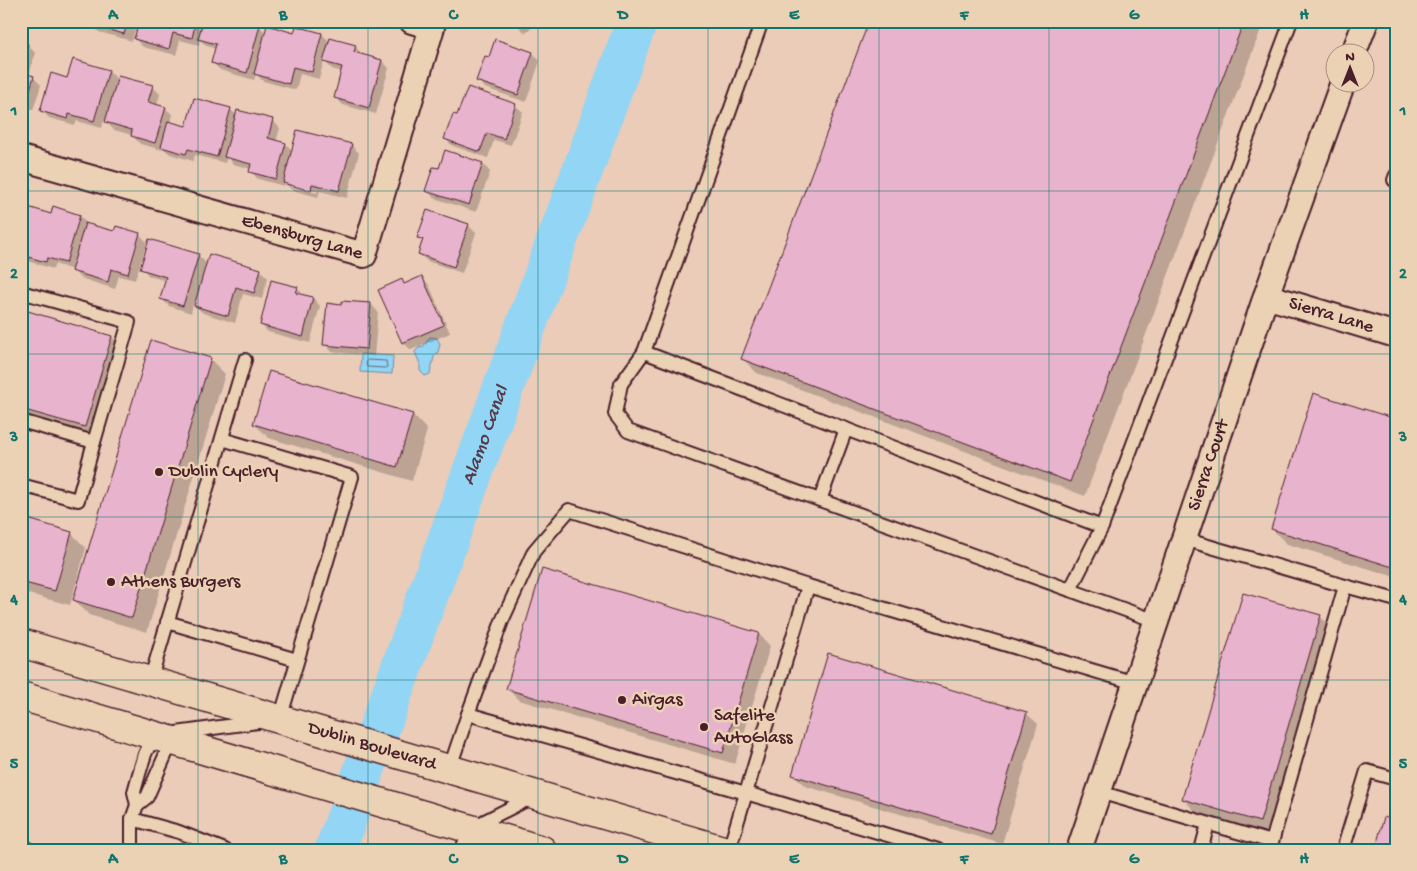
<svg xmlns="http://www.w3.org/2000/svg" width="1417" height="871" viewBox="0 0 1417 871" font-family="'Gochi Hand',sans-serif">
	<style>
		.water { fill: #92d5f4; stroke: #758ca4 }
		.shadow { fill: #0003; fill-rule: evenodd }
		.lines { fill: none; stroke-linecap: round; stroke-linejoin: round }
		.shore { stroke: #67687b; stroke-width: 1 }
		.river { stroke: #92d5f4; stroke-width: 41 }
		.building { fill: #e8b3cd; stroke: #4a1f2b }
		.service-casing { stroke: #4a1f2b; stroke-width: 16 }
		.minor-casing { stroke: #4a1f2b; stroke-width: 28 }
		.primary-casing { stroke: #4a1f2b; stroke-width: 31 }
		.service { stroke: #ecd2b4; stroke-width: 12 }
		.minor { stroke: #ecd2b4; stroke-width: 24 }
		.primary { stroke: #ecd2b4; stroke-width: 28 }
		.grid { fill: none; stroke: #0f766e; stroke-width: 1; stroke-opacity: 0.55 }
		.poi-dot { fill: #4a1f2b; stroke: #ecd2b4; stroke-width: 2 }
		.labels { text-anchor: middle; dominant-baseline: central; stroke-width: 5; stroke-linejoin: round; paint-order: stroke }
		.street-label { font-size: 19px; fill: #4a1f2b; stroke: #ecd2b4 }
		.poi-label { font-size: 19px; fill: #4a1f2b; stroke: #ecd2b4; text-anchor: start }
		.water-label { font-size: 20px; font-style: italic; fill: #553a49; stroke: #ecd2b4 }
		.neatline { fill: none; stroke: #0f766e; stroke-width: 2 }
		.grid-label { font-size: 16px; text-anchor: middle; font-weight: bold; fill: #0f766e }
	</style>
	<rect width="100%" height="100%" fill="#ebccb9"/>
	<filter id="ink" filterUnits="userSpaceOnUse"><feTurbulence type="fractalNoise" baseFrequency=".02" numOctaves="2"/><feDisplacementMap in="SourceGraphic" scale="10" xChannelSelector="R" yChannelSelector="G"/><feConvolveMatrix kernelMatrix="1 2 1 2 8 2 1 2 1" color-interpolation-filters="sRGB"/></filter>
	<g filter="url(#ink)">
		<g class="water">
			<path d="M430 337 437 338 440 344 438 352 434 357 430 374 425 376 420 371V364L415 352 418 348 423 347Z"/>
			<path d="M361 354 393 356 392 374 360 372Z"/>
		</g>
		<g class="shadow">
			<path d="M93 21H137L132 41 99 32 92 25Z"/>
			<path d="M140 21H242L259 26 266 33 295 34 297 27 322 34 330 42 331 40 356 47 363 56 382 61 389 68 376 114 343 105 335 97 342 72 332 69 324 61 319 79 300 74 296 90 263 81 256 74 254 80 220 70 213 63 216 49 207 46 200 40 199 45 180 40 176 55 143 47 135 39Z"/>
			<path d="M514 21H539L525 33Z"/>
			<path d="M870 21H1264L1085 496 757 373 742 358Z"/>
			<path d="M21 43 28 45 35 53 29 76 33 77 41 85 33 110 21 106Z"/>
			<path d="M533 53 540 61 526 102 485 88 478 81 490 59Z"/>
			<path d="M109 71 118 80 152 86 160 94 157 105 165 108 173 115 170 123 187 128 230 109 237 116 272 120 280 128 276 142 286 144 293 151 351 145 359 153 347 198 320 191 318 197 292 190 285 183 284 186 258 179 251 172V169L233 164 227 157 225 163 195 155 193 161 170 154 163 148V150L140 144 132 135 114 130 104 120 102 128 77 121 75 125 49 118 42 110 68 79ZM291 184 317 191V193L291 187Z"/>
			<path d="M515 105 523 112 511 145 494 140 488 158 453 146 445 139 458 117Z"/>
			<path d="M445 152 483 164 490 172 476 212 434 198 427 190 439 170Z"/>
			<path d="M52 215 80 216 87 224 115 232 139 234 147 242 135 280 119 276 115 289 80 278 73 270 55 264 53 269 21 259V222Z"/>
			<path d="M468 225 476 233 462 273 427 261 419 254 423 242 419 237Z"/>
			<path d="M198 255 207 264 260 270 268 278 262 299 243 294 235 323 203 313 193 304 191 313 169 306 161 298 166 281 149 276 142 268Z"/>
			<path d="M421 277 429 285 450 333 411 350 403 342 380 290 402 281 406 285Z"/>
			<path d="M297 288 305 296 313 298 320 306 310 343 268 332 261 325Z"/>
			<path d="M371 304 378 312 374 356 332 352 325 344 343 306Z"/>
			<path d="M21 310 112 337 123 348 97 438 21 416Z"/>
			<path d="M210 359 225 374 147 632 89 615 74 600Z"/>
			<path d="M413 415 427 430 412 481 269 438 254 424Z"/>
			<path d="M1396 420V577L1287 544 1272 529Z"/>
			<path d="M21 519 71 533 86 548 70 605 21 592Z"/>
			<path d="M1320 616 1335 631 1275 836 1198 814 1183 799Z"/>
			<path d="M759 634 770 646 735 764 519 700 507 689Z"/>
			<path d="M1026 713 1038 724 1002 844 805 786 794 775Z"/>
		</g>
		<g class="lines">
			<path class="shore" d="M368 360 386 361 387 367 385 368 367 367 366 362Z"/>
			<path class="river" id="s1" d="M335 850 637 21"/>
		</g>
		<g class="building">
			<path d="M91 21H128L124 34 90 25Z"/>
			<path d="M139 21H196L192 38 173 33 169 49 134 39Z"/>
			<path d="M203 21H246L260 25 247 73 211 63 216 44 198 39Z"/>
			<path d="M513 21H523L517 26Z"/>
			<path d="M869 21H1244L1070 482 741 359Z"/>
			<path d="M267 25 294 33 296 26 322 33 312 72 293 67 289 84 254 74Z"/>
			<path d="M330 38 356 45 354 52 382 60 369 108 334 98 342 67 323 62Z"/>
			<path d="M495 39 533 52 518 95 476 81 485 56 489 57Z"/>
			<path d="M21 42 28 44 21 69Z"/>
			<path d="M73 59 109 70 94 121 69 114 68 119 40 111 51 73 67 78Z"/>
			<path d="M21 72 34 76 26 103 21 102Z"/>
			<path d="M118 76 153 85 148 102 166 107 155 143 131 136 132 130 105 122Z"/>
			<path d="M468 87 516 104 504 139 487 133 480 152 444 139 453 114 457 115Z"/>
			<path d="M194 98 231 108 217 157 188 149 186 154 161 147 168 121 186 126Z"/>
			<path d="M237 110 273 119 268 138 286 143 276 179 249 172 251 164 224 157Z"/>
			<path d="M297 130 352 144 339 191 312 184 311 191 283 183Z"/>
			<path d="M445 150 483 163 469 205 425 191 433 167 439 168Z"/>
			<path d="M25 206 51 214 53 206 80 215 66 263 47 258 46 262 21 255V217Z"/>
			<path d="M427 210 469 224 454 267 418 254 423 239 417 238Z"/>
			<path d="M85 223 114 231 116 226 140 233 128 274 111 269 108 282 71 271Z"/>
			<path d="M149 239 199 254 183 306 160 299 166 277 140 269Z"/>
			<path d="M209 254 261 269 254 293 236 287 228 316 194 306Z"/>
			<path d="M422 276 444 325 402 343 378 290 402 279 404 284Z"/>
			<path d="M271 280 298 287 296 293 313 297 303 337 260 325Z"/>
			<path d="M342 301 371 303 367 349 323 345 327 303 341 305Z"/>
			<path d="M21 309 112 336 85 427 21 409Z"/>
			<path d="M151 340 211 358 132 618 73 600Z"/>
			<path d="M269 371 413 414 397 467 253 424Z"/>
			<path d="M1313 393 1396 419V568L1271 529Z"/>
			<path d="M21 517 72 532 55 591 21 582Z"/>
			<path d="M542 569 759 633 723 753 506 689Z"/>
			<path d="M1243 593 1321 615 1260 822 1182 799Z"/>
			<path d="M828 653 1027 712 991 834 792 775Z"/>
			<path d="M1384 817 1396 820V850H1375Z"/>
			<path d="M1240 843 1266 850H1238Z"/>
		</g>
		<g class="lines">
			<g class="service-casing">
				<g id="service">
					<path d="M762 21 644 352 1102 527 1291 21"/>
					<path d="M1394 180 1396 175"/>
					<path d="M21 292 129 322 94 442"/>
					<path d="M644 352 621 384 615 414 628 431 1156 621"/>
					<path d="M21 421 94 442 78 500 21 485"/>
					<path d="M222 439 352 477 280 719 154 736 145 754 139 774 134 792 137 805 132 819 179 832 225 850"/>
					<path d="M820 500 846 429"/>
					<path d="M1345 586 1396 600"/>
					<path d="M1070 590 1102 527"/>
					<path d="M167 622 297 660"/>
					<path d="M150 681 245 360"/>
					<path d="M468 714 502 621 534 551 569 510 808 586"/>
					<path d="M449 770 468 714 746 793 938 850"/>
					<path d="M1099 792 1272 842 1345 586 1184 539"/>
					<path d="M137 805 147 797 172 740"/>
					<path d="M21 845 26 847"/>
					<path d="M132 850V819"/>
					<path d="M462 850 469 829 532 797"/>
					<path d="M729 850 808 586 1135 683"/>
					<path d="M1201 850 1208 824"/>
					<path d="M1343 850 1367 771 1396 779"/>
				</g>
			</g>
			<g class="minor-casing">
				<g id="minor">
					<path d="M1354 52 1366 21"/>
					<path id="s2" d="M21 158 364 255 432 27 412 21"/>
					<path id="s3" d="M1266 296 1396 335"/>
					<path id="s4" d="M1079 850 1266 296 1343 82"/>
				</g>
			</g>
			<g class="primary-casing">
				<g id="primary">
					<path id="s5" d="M21 643 723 850"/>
					<path d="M21 696 542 850"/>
				</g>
			</g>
			<use href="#service" class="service"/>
			<use href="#minor" class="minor"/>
			<use href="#primary" class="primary"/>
		</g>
	</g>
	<path class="grid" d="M198 21V850M368 21V850M538 21V850M708 21V850M879 21V850M1049 21V850M1219 21V850M21 191H1396M21 354H1396M21 517H1396M21 680H1396"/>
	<g class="poi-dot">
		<circle cx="159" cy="472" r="5"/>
		<circle cx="111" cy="582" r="5"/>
		<circle cx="622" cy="700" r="5"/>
		<circle cx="704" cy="727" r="5"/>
	</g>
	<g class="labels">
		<g class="street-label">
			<text stroke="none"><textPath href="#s2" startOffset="292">Ebensburg Lane</textPath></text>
			<text stroke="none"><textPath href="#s3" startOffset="68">Sierra Lane</textPath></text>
			<text stroke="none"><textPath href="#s4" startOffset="406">Sierra Court</textPath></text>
			<text stroke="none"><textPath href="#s5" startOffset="366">Dublin Boulevard</textPath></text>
		</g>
		<g class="poi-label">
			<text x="169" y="472">Dublin Cyclery</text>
			<text x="121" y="582">Athens Burgers</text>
			<text x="632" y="700">Airgas</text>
			<text x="714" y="716">Safelite<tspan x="714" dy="22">AutoGlass</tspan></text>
		</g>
		<g class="water-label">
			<text stroke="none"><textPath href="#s1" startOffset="441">Alamo Canal</textPath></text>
		</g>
	</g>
	<rect width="1417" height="871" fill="none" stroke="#ecd2b4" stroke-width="55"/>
	<g transform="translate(1350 68)"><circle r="24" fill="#ecd2b4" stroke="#ab8a7d"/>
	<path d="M0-4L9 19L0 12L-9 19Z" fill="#4a1f2b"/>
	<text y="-8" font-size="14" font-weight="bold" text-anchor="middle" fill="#4a1f2b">N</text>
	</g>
	<rect x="28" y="28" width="1362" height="816" class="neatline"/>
	<g class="grid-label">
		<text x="113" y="19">A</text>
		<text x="283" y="19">B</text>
		<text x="453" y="19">C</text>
		<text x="623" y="19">D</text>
		<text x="794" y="19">E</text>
		<text x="964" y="19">F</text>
		<text x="1134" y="19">G</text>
		<text x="1304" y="19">H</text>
		<text x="14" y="115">1</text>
		<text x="1403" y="115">1</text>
		<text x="14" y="278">2</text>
		<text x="1403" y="278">2</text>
		<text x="14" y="441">3</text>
		<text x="1403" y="441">3</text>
		<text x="14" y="604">4</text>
		<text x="1403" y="604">4</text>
		<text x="14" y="768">5</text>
		<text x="1403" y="768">5</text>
		<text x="113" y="863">A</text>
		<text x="283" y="863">B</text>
		<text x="453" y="863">C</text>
		<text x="623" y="863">D</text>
		<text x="794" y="863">E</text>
		<text x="964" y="863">F</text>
		<text x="1134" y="863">G</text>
		<text x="1304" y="863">H</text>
	</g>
</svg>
